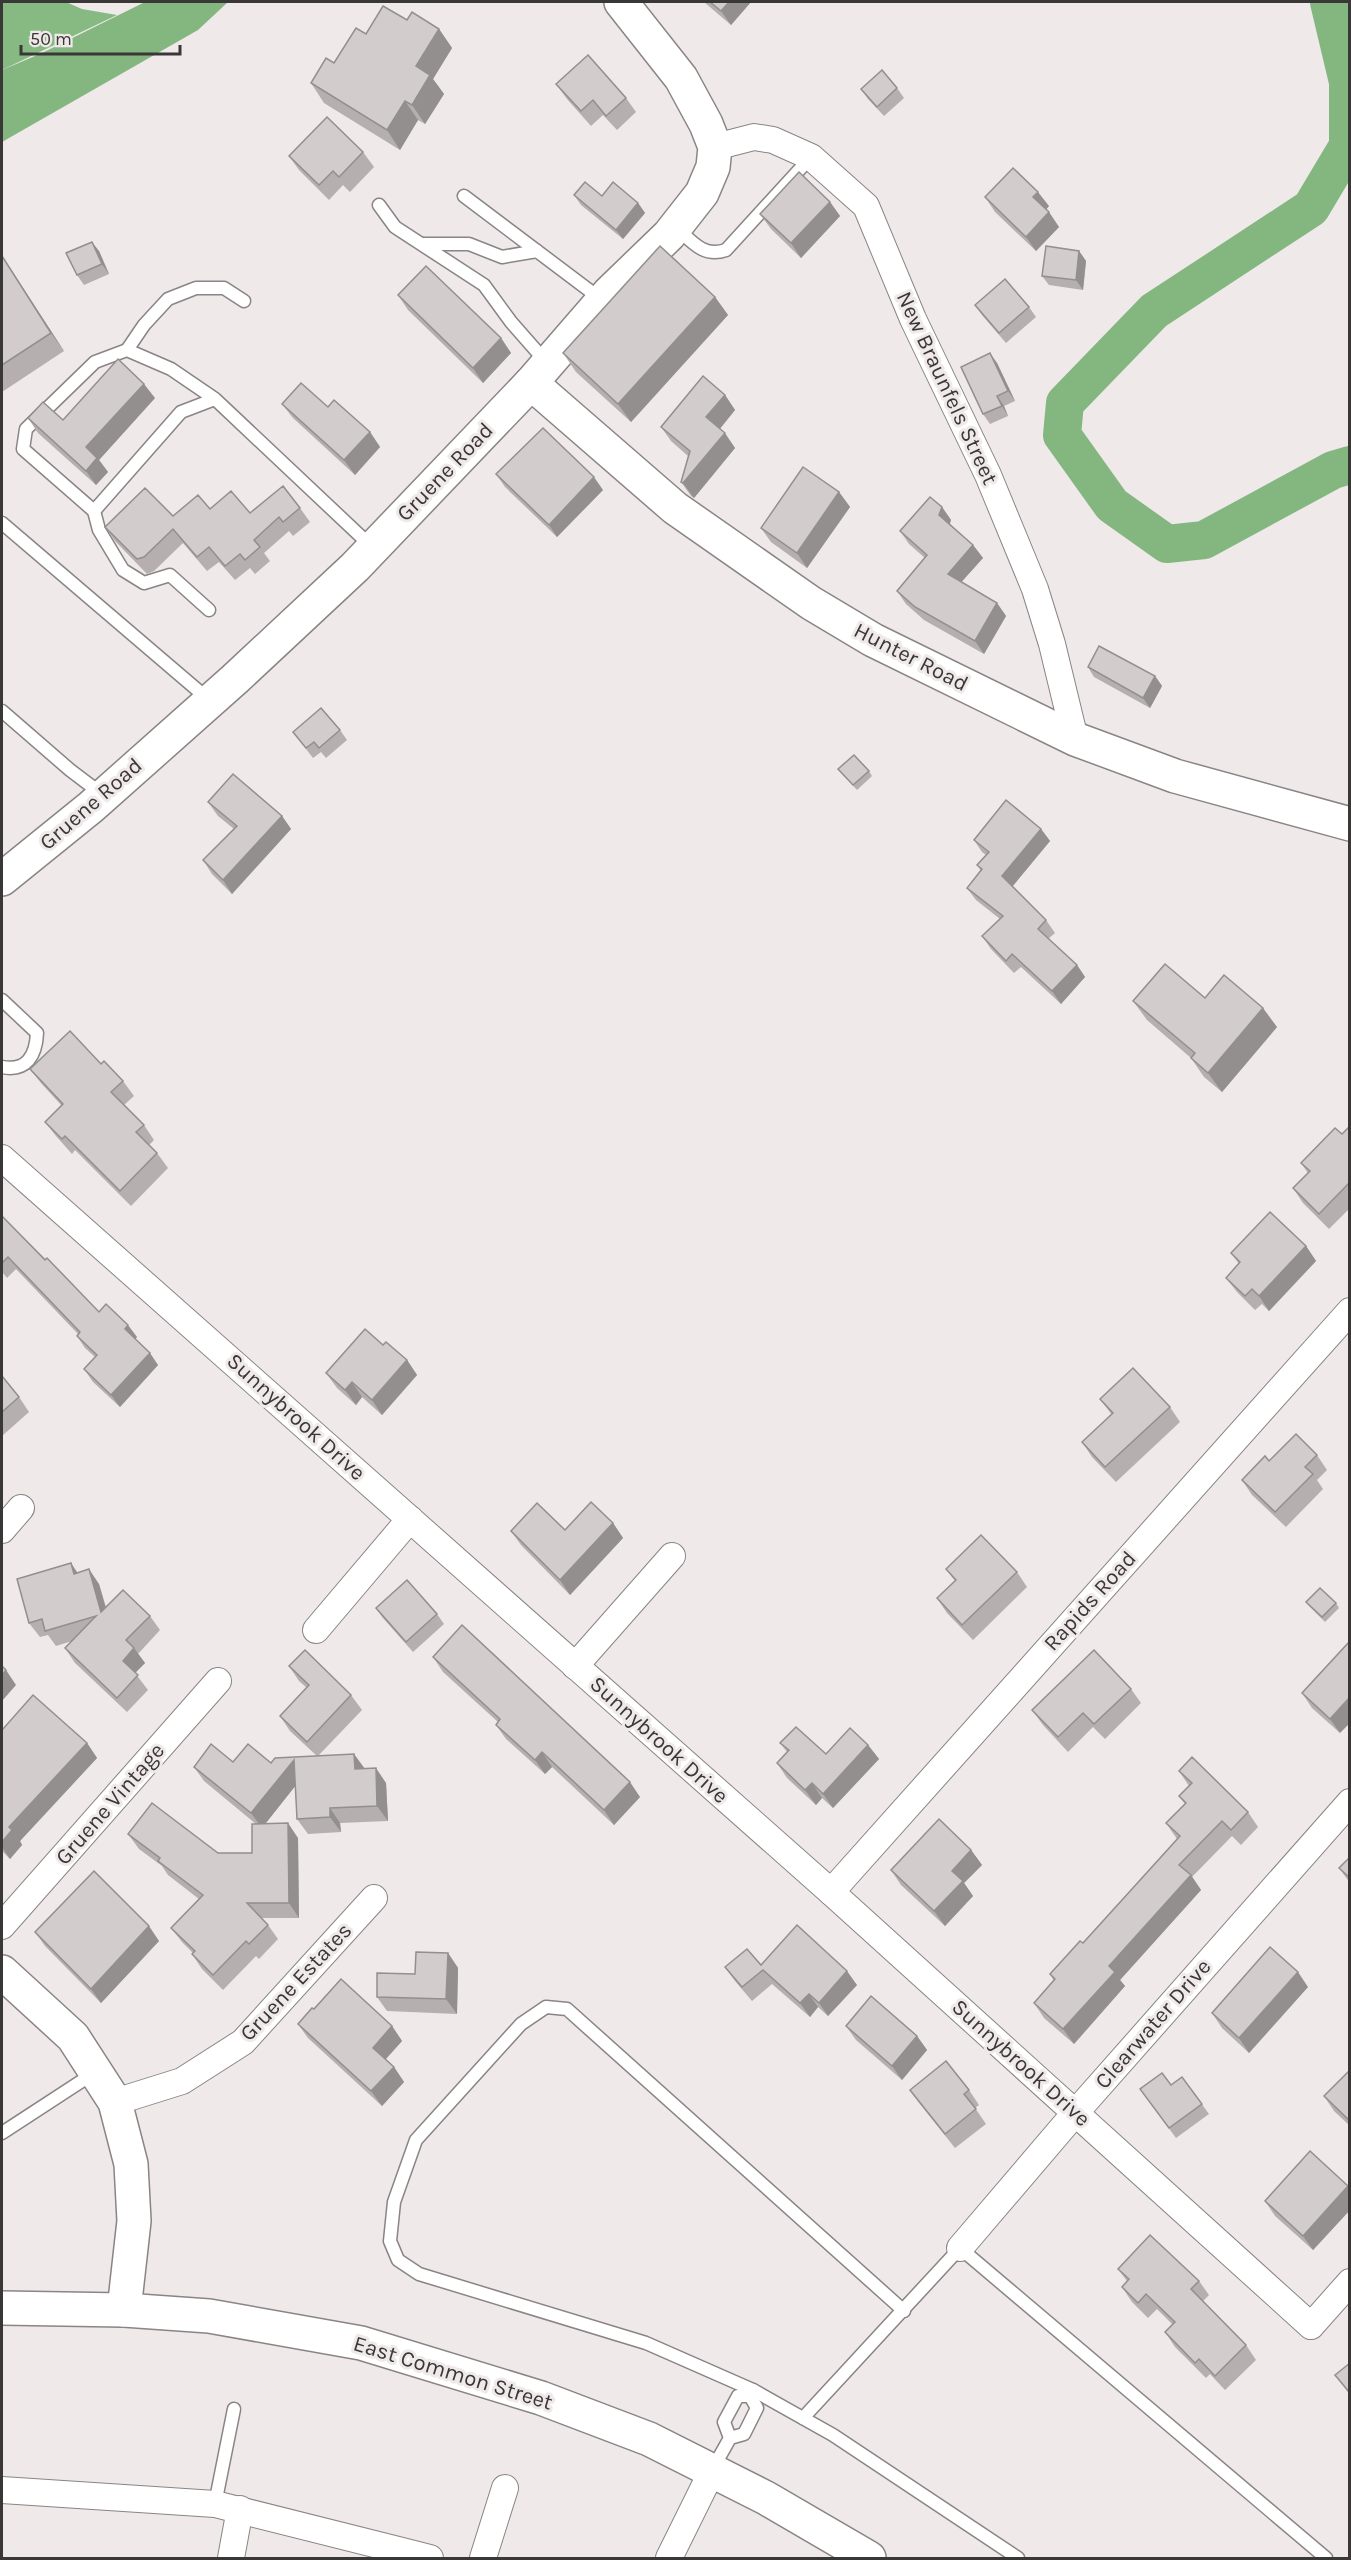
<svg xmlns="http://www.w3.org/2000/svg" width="1351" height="2560" viewBox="0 0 1351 2560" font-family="Karla,sans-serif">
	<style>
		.forest { fill: #87ba83 }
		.water { fill: #84b780 }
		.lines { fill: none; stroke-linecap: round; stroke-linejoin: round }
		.river { stroke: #84b780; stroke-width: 38 }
		.lane-casing { stroke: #8a8485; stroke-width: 15 }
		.street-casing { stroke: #8a8485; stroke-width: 28 }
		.secondary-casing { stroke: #8a8485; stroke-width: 36 }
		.lane { stroke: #fff; stroke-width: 12 }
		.street { stroke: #fff; stroke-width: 26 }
		.secondary { stroke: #fff; stroke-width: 33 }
		.wall { fill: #b5afaf }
		.shaded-wall { fill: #938f8f }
		.building { fill: #d2cccc; stroke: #938f8f; stroke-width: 1.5 }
		.labels { text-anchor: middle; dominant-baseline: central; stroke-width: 6; stroke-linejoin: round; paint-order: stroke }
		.street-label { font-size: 22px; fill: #3a3737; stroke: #f0e9ea }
	</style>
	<rect width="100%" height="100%" fill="#f0e9ea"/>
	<path class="forest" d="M2 2H66L82 9 117 15 2 70Z"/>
	<path class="water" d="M145 2H228L198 30 2 142V70L42 53Z"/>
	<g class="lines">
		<path class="river" d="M1329 2 1348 82V146L1311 208 1154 311 1065 403 1062 435 1112 505 1167 544 1204 540 1333 470 1350 465"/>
		<g class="lane-casing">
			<g id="lane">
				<path d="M464 196 602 300"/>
				<path d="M379 205 395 227 484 285 511 322 547 363"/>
				<path d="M677 228C692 242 704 258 726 250L811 157"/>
				<path d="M424 244H469L502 257 537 251"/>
				<path d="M127 350 144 325 168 299 196 288H224L244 301"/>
				<path d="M215 399 171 369 127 350 95 362 26 429 23 449 94 511 181 412 215 399 372 547"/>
				<path d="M94 511 99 530 123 570 144 583 170 575 209 610"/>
				<path d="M2 523 208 699"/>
				<path d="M2 711 70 770 103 795"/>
				<path d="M2 1000 37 1033C36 1055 27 1072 2 1067"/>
				<path d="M2 2133 94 2073"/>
				<path d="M753 2390 646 2343 419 2274 398 2260 390 2241 394 2202 416 2140 521 2024 546 2007 567 2009 904 2311"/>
				<path d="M750 2396 753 2390 833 2435 1018 2558"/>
				<path d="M803 2418 960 2248 1326 2558"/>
				<path d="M712 2470 730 2438 744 2434 757 2408 750 2396H738L724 2422 730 2438"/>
				<path d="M215 2504 234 2409"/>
			</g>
		</g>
		<g class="street-casing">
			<g id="street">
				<path d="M715 147 754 137 773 140 811 157 866 206 913 319 988 475 1035 589 1052 644 1075 739"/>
				<path d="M2 1158 831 1892 1311 2326 1350 2282"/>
				<path d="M2 1530 21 1508"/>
				<path d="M316 1630 410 1519"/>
				<path d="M575 1666 672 1556"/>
				<path d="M831 1892 1350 1311"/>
				<path d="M2 1926 218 1681"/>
				<path d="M115 2102 182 2081 243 2042 374 1898"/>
				<path d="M960 2248 1076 2112 1350 1802"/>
				<path d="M2 2490 215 2504 430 2558"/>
				<path d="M231 2558 240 2509"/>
				<path d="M483 2558 505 2488"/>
				<path d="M669 2558 712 2471"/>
			</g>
		</g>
		<g class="secondary-casing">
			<g id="secondary">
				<path d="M531 383 675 508 811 603 873 640 1075 739 1175 776 1350 824"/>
				<path d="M2 879 91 807 235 679 355 567 531 383 609 293 669 235 702 193 713 167 715 147 706 124 681 78 621 2"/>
				<path d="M2 1972 73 2037 115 2102 131 2164 134 2221 124 2310"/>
				<path d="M2 2308 124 2310 209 2316 361 2343 541 2398 649 2439 766 2498 869 2558"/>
			</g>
		</g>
		<use href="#lane" class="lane"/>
		<use href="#street" class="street"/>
		<use href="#secondary" class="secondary"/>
	</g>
	<g class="wall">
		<path d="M704 2H751L731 25Z"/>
		<path d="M407 20 439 29 452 48 433 79 444 94 425 124 418 120 400 150 324 103 311 83 366 34Z"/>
		<path d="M556 84 626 98 636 112 617 130 603 115 591 126 567 99Z"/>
		<path d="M897 88 904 98 884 116 868 99 861 89Z"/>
		<path d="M363 152 374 167 350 192 343 185 329 200 299 170 289 156Z"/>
		<path d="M574 195 602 196 638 203 645 213 623 239 581 205Z"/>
		<path d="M985 197 1049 206 1046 209 1059 227 1036 251 995 212Z"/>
		<path d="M830 202 840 216 801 258 771 229 760 214Z"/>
		<path d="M99 251 109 274 84 285 77 275Z"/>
		<path d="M1079 251 1086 261 1083 290 1049 285 1042 276Z"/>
		<path d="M2 256 64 351 2 392Z"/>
		<path d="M398 295 501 338 511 353 483 383 408 310Z"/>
		<path d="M715 297 728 315 631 422 576 372 563 353Z"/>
		<path d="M975 305 1029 307 1036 317 1006 343 982 315Z"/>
		<path d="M997 363 1015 401 1004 406 1008 416 990 424 983 414Z"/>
		<path d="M725 395 735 410 720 429 735 448 694 498 691 496 681 482 688 456 671 441 661 427Z"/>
		<path d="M155 398 99 460 108 472 96 485 38 433 28 418 63 420Z"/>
		<path d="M282 404 328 407 370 432 380 447 355 475 293 418Z"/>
		<path d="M496 474 603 490 557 537 505 487Z"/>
		<path d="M839 492 850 507 807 568 771 542 761 528Z"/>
		<path d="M942 507 951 520 950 524 973 545 983 558 961 582 997 603 1006 616 984 654 924 620 906 604 897 591 925 558 909 544 900 531Z"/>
		<path d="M300 508 310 522 293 536 289 531 264 553 270 561 255 574 250 568 235 580 219 562 207 571 183 543 154 571 147 574 115 541 105 527 173 516 210 509 250 513Z"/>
		<path d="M1088 667 1155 676 1162 686 1150 708 1094 677Z"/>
		<path d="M340 730 347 740 326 758 321 752 313 758 293 732Z"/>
		<path d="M838 769 869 771 872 776 857 790Z"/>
		<path d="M208 802 282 816 291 829 232 894 212 874 203 860 234 829 218 816Z"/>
		<path d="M1041 829 1050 841 1013 886 1046 920 1055 933 1048 939 1077 965 1085 977 1061 1004 1021 967 1014 973 991 949 982 936 1000 919 976 900 967 888 981 871 977 865 986 855 982 852 974 840Z"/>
		<path d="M1205 998 1277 1027 1222 1092 1204 1077 1191 1058 1147 1020 1133 1001Z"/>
		<path d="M101 1064 123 1081 134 1096 124 1105 144 1125 154 1140 149 1145 157 1153 168 1168 131 1206 75 1150 72 1154 56 1136 45 1122 62 1106 41 1083 30 1069Z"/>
		<path d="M1350 1126V1208L1329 1229 1303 1203 1293 1188 1308 1173 1301 1163 1342 1134Z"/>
		<path d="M2 1216 99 1312 137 1337 135 1339 158 1365 120 1407 93 1382 84 1369 95 1357 85 1348 77 1336 78 1334 16 1269 7 1278 2 1272Z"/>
		<path d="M1306 1246 1316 1261 1269 1311 1262 1304 1255 1310 1237 1292 1226 1278 1239 1264 1231 1253Z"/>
		<path d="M383 1345 407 1360 417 1375 382 1415 362 1397 356 1405 337 1388 326 1373Z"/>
		<path d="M2 1376 19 1397 29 1412 2 1436Z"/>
		<path d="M1100 1399 1170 1407 1180 1422 1116 1482 1092 1457 1082 1442 1112 1415Z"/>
		<path d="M1317 1455 1327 1470 1317 1480 1323 1489 1286 1527 1252 1495 1242 1480 1269 1461Z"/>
		<path d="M613 1523 623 1538 570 1595 521 1545 511 1531 565 1530Z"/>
		<path d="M946 1569 1017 1572 1027 1587 973 1640 947 1613 937 1598 955 1581Z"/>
		<path d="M77 1573 99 1584 106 1607 150 1616 160 1630 138 1654 145 1663 135 1673 148 1690 127 1712 75 1663 65 1648 72 1641 56 1646 48 1635 40 1637 29 1623Z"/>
		<path d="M1306 1602 1336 1603 1339 1608 1325 1622 1310 1607Z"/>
		<path d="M376 1608 437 1614 444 1624 413 1652 383 1618Z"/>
		<path d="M1350 1641 1340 1733 1312 1708 1302 1693Z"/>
		<path d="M433 1657 640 1797 614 1825 552 1767 545 1774 506 1739 496 1725 498 1722 443 1672Z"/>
		<path d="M289 1666 351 1695 362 1710 318 1756 354 1754 364 1769 386 1783 388 1821 340 1823 341 1832 308 1834 297 1819 295 1786 265 1824 298 1838 299 1918H261L268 1925 278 1939 259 1959 256 1956 223 1990 202 1969 192 1954 193 1953 182 1942 171 1928 199 1899 168 1875 162 1866 139 1849 128 1834 218 1853H252L256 1824 204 1781 194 1767 233 1762 271 1763 317 1756 290 1731 280 1716 307 1688 299 1681Z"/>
		<path d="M1131 1689 1141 1703 1105 1739 1093 1727 1068 1752 1043 1725 1032 1710Z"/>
		<path d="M2 1728 3 1729 87 1743 97 1758 20 1841 22 1845 10 1859 2 1851Z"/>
		<path d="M780 1743 826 1754 868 1745 879 1759 833 1808 822 1798 816 1805 787 1778 777 1763 787 1752Z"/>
		<path d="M1179 1771 1248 1812 1258 1827 1241 1845 1232 1836 1192 1877 1201 1890 1120 1980 1125 1986 1074 2044 1044 2018 1034 2003 1054 1981 1050 1974 1083 1943 1177 1839 1166 1823 1185 1804 1179 1796 1189 1786Z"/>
		<path d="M971 1850 982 1865 964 1883 973 1896 945 1926 901 1885 891 1870Z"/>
		<path d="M1350 1857V1883L1339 1868Z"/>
		<path d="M35 1932 159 1941 101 2003 45 1946Z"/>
		<path d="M448 1953 458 1968 457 2014 387 2011 377 1997 415 1974Z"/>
		<path d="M761 1965 857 1985 828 2016 818 2007 810 2017 772 1984 752 2001 735 1981 725 1967Z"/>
		<path d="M1308 1987 1249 2053 1222 2028 1212 2013Z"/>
		<path d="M314 2009 392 2026 402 2041 386 2059 394 2067 404 2082 382 2106 308 2038 298 2024Z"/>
		<path d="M846 2026 917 2036 927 2050 902 2080 856 2040Z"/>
		<path d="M1350 2070V2126L1334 2111 1324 2096Z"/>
		<path d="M1182 2077 1209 2114 1176 2138 1140 2089 1171 2085Z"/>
		<path d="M910 2090H969L979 2105 975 2108 986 2124 955 2148 920 2104Z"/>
		<path d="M1348 2186 1350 2189V2210L1313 2250 1275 2216 1265 2201Z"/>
		<path d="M1118 2269 1199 2281 1209 2295 1203 2301 1246 2345 1256 2360 1225 2390 1210 2374 1206 2378 1175 2347 1165 2332 1173 2325 1157 2309 1148 2318 1132 2302 1122 2287 1127 2281Z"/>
		<path d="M1350 2363V2395L1335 2375Z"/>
	</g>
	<g class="shaded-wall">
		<path d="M729 2H751L731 25 721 11Z"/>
		<path d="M439 29 452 48 433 79 444 94 425 124 412 105 416 66Z"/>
		<path d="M405 101 418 120 400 150 387 130Z"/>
		<path d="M1038 192 1049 206 1044 212 1033 197Z"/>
		<path d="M830 202 840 216 801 258 791 243Z"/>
		<path d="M638 203 645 213 623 239 616 230Z"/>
		<path d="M1049 212 1059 227 1036 251 1026 237Z"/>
		<path d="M92 242 99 251 109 274 102 264Z"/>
		<path d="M1079 251 1086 261 1083 290 1076 280Z"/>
		<path d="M2 256 14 274 64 351 51 333Z"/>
		<path d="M715 297 728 315 631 422 618 404Z"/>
		<path d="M501 338 511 353 483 383 473 368Z"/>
		<path d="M990 353 997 363 1015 401 1008 391Z"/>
		<path d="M144 384 155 398 99 460 108 472 96 485 86 471V447Z"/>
		<path d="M725 395 735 410 717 432 706 417Z"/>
		<path d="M997 396 1004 406 1008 416 1002 406Z"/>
		<path d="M370 432 380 447 355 475 344 460Z"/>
		<path d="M725 433 735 448 694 498 683 483Z"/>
		<path d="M594 477 603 490 557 537 549 525Z"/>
		<path d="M839 492 850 507 807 568 797 553Z"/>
		<path d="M942 507 951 520 948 528 939 515Z"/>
		<path d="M973 545 983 558 957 587 948 574Z"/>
		<path d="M997 603 1006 616 984 654 975 641Z"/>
		<path d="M1155 676 1162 686 1150 708 1143 698Z"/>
		<path d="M282 816 291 829 232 894 223 880Z"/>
		<path d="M1041 829 1050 841 1011 888 1002 876Z"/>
		<path d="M1077 965 1085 977 1061 1004 1052 991Z"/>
		<path d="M1263 1008 1277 1027 1222 1092 1208 1073Z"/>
		<path d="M1306 1246 1316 1261 1269 1311 1259 1296Z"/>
		<path d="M128 1325 137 1337 133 1341 125 1329Z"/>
		<path d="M150 1353 158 1365 120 1407 111 1395Z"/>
		<path d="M407 1360 417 1375 382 1415 372 1400Z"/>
		<path d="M352 1382 362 1397 356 1405 345 1390Z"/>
		<path d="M613 1523 623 1538 570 1595 560 1580Z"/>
		<path d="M71 1563 81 1578 74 1574Z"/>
		<path d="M89 1569 99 1584 111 1627 101 1612Z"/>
		<path d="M134 1648 145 1663 133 1675 123 1661Z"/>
		<path d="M6 1670 16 1685 2 1701V1675Z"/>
		<path d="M1350 1697V1723L1340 1733 1330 1719Z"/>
		<path d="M87 1743 97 1758 20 1841 22 1845 10 1859 2 1847V1842L9 1827Z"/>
		<path d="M868 1745 879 1759 833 1808 823 1794Z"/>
		<path d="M542 1752 552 1767 545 1774 535 1760Z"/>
		<path d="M354 1754 365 1769H355Z"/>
		<path d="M294 1760 304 1775 262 1828 251 1813Z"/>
		<path d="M376 1768 386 1783 388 1821 377 1806Z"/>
		<path d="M630 1782 640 1797 614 1825 604 1810Z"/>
		<path d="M812 1783 822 1798 816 1805 805 1790Z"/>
		<path d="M330 1808 340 1823 341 1832 330 1817Z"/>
		<path d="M288 1823 298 1838 299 1918 289 1903Z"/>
		<path d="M971 1850 982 1865 964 1883 973 1896 945 1926 934 1911 952 1871Z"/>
		<path d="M1191 1875 1201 1890 1120 1980 1125 1986 1074 2044 1063 2029 1109 1966Z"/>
		<path d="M149 1926 159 1941 101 2003 91 1989Z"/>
		<path d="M448 1953 458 1968 457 2014 446 1999Z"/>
		<path d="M847 1971 857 1985 828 2016 819 2003Z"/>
		<path d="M1298 1972 1308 1987 1249 2053 1239 2038Z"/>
		<path d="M809 1994 818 2007 810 2017 800 2003Z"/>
		<path d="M392 2026 402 2041 383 2062 373 2048Z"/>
		<path d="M917 2036 927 2050 902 2080 892 2066Z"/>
		<path d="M394 2067 404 2082 382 2106 371 2091Z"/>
		<path d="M1348 2186 1350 2189V2210L1313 2250 1303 2236Z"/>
	</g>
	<g class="building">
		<path d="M710 2H729L721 11Z"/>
		<path d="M383 6 407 20 412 12 439 29 416 66 430 75 412 105 405 101 387 130 311 83 326 58 334 63 356 28 366 34Z"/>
		<path d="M588 55 626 98 606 116 593 100 581 111 556 84Z"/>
		<path d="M882 70 897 88 877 107 861 89Z"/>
		<path d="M327 117 363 152 339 177 333 171 319 185 289 156Z"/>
		<path d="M1013 168 1038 192 1033 197 1049 212 1026 237 985 197Z"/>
		<path d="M799 172 830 202 791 243 760 214Z"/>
		<path d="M585 182 602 196 613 182 638 203 616 230 574 195Z"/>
		<path d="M92 242 102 264 77 275 66 253Z"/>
		<path d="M660 246 715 297 618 404 563 353Z"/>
		<path d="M1046 246 1079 251 1076 280 1042 276Z"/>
		<path d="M2 256 51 333 2 365Z"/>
		<path d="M426 266 501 338 473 368 398 295Z"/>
		<path d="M1005 279 1029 307 999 333 975 305Z"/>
		<path d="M990 353 1008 391 997 396 1002 406 983 414 961 367Z"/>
		<path d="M118 359 144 384 86 447 97 458 86 471 28 418 43 402 63 420Z"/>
		<path d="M703 376 725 395 706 417 725 433 683 483 681 482 690 451 661 427Z"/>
		<path d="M301 383 328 407 334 400 370 432 344 460 282 404Z"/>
		<path d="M543 428 594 477 549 525 496 474Z"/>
		<path d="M803 467 839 492 797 553 761 528Z"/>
		<path d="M283 486 300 508 283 522 279 517 254 540 260 547 245 560 240 554 225 566 209 547 197 557 173 529 144 557 137 559 105 527 145 488 173 516 198 495 210 509 231 491 250 513Z"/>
		<path d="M930 497 942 507 939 515 973 545 948 574 997 603 975 641 915 607 897 591 927 555 900 531Z"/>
		<path d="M1099 646 1155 676 1143 698 1088 667Z"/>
		<path d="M321 708 340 730 319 748 314 742 306 748 293 732Z"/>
		<path d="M854 755 869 771 853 785 838 769Z"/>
		<path d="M233 774 282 816 223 880 203 860 237 826 208 802Z"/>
		<path d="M1006 800 1041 829 1002 876 1046 920 1038 929 1077 965 1052 991 1012 954 1006 961 982 936 1003 916 967 888 982 869 977 865 989 852 974 840Z"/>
		<path d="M1165 964 1205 998 1224 975 1263 1008 1208 1073 1191 1058 1195 1053 1133 1001Z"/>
		<path d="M70 1031 101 1064 104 1061 123 1081 111 1092 144 1125 136 1132 157 1153 120 1191 65 1136 62 1139 45 1122 63 1104 30 1069Z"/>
		<path d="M1350 1126V1182L1319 1214 1293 1188 1310 1171 1301 1163 1335 1128 1342 1134Z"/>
		<path d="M1270 1212 1306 1246 1259 1296 1252 1289 1245 1296 1226 1278 1240 1262 1231 1253Z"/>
		<path d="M2 1216 45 1260 47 1258 99 1312 106 1304 128 1325 125 1329 150 1353 111 1395 84 1369 97 1355 77 1336 80 1332 8 1257 2 1263Z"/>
		<path d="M365 1329 383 1345 386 1342 407 1360 372 1400 352 1382 345 1390 326 1373Z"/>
		<path d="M1133 1368 1170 1407 1105 1467 1082 1442 1113 1413 1100 1399Z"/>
		<path d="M2 1376 19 1397 2 1412Z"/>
		<path d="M1296 1434 1317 1455 1305 1467 1313 1474 1275 1512 1242 1480 1265 1456 1269 1461Z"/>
		<path d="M591 1502 613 1523 560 1580 511 1531 537 1503 565 1530Z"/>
		<path d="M981 1535 1017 1572 962 1625 937 1598 956 1580 946 1569Z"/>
		<path d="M71 1563 74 1574 89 1569 101 1612 123 1590 150 1616 126 1640 134 1648 123 1661 138 1675 117 1698 65 1648 96 1616 45 1631 42 1619 29 1623 17 1579Z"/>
		<path d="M407 1580 437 1614 406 1642 376 1608Z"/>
		<path d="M1320 1588 1336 1603 1322 1617 1306 1602Z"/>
		<path d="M462 1625 630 1782 604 1810 542 1752 535 1760 496 1725 500 1719 433 1657Z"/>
		<path d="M1350 1641V1697L1330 1719 1302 1693Z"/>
		<path d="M305 1650 351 1695 307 1742 280 1716 309 1685 289 1666Z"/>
		<path d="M1094 1650 1131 1689 1094 1724 1083 1713 1058 1737 1032 1710Z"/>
		<path d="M2 1666 6 1670 2 1675Z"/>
		<path d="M33 1695 87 1743 9 1827 12 1830 2 1842V1728L3 1729Z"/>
		<path d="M796 1727 826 1754 850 1728 868 1745 823 1794 812 1783 805 1790 777 1763 789 1750 780 1743Z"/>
		<path d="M211 1744 233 1762 248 1744 271 1763 275 1758 354 1754 355 1769 376 1768 377 1806 330 1808V1817L297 1819 294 1760 251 1813 194 1767Z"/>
		<path d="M1192 1757 1248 1812 1231 1830 1222 1821 1179 1865 1191 1875 1109 1966 1115 1972 1063 2029 1034 2003 1055 1979 1050 1974 1080 1941 1083 1943 1180 1836 1166 1823 1186 1803 1179 1796 1192 1783 1179 1771Z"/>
		<path d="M152 1803 218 1853H252V1824L288 1823 289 1903H247L268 1925 249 1944 246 1941 213 1975 192 1954 195 1951 171 1928 203 1895 158 1861 160 1858 128 1834Z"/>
		<path d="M939 1819 971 1850 952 1871 963 1881 934 1911 891 1870Z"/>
		<path d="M1350 1857V1878L1339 1868Z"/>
		<path d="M94 1871 149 1926 91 1989 35 1932Z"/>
		<path d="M797 1925 847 1971 819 2003 809 1994 800 2003 763 1970 742 1987 725 1967 747 1949 761 1965Z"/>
		<path d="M1270 1947 1298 1972 1239 2038 1212 2013Z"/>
		<path d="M416 1952 448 1953 446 1999 377 1997V1973L415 1974Z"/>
		<path d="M341 1979 392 2026 373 2048 394 2067 371 2091 298 2024 312 2008 314 2009Z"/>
		<path d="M871 1996 917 2036 892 2066 846 2026Z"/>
		<path d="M946 2061 969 2090 964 2094 976 2109 945 2134 910 2090Z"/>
		<path d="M1350 2070V2121L1324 2096Z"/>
		<path d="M1162 2073 1171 2085 1182 2077 1202 2104 1169 2128 1140 2089Z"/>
		<path d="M1310 2151 1348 2186 1303 2236 1265 2201Z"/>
		<path d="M1150 2235 1199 2281 1191 2289 1246 2345 1215 2376 1199 2359 1195 2363 1165 2332 1175 2322 1146 2294 1138 2303 1122 2287 1129 2279 1118 2269Z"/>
		<path d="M1350 2363V2393L1335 2375Z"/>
	</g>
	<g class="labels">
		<g class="street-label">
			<text transform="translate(947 388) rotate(65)">New Braunfels Street</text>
			<text transform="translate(445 472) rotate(-46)">Gruene Road</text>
			<text transform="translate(911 657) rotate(27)">Hunter Road</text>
			<text transform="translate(91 804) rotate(-41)">Gruene Road</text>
			<text transform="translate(296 1417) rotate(42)">Sunnybrook Drive</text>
			<text transform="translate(1090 1601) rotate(-48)">Rapids Road</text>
			<text transform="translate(659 1740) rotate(42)">Sunnybrook Drive</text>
			<text transform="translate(110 1804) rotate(-49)">Gruene Vintage</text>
			<text transform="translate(296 1982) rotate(-47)">Gruene Estates</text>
			<text transform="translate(1153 2024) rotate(-49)">Clearwater Drive</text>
			<text transform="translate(1021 2063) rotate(42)">Sunnybrook Drive</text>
			<text transform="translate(453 2373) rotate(17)">East Common Street</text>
		</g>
	</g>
	<rect width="1351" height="2560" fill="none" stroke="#3a3737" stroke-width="6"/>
	<path d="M21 45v9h159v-9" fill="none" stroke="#3a3737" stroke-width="3"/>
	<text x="30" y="45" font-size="18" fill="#3a3737" stroke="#f0e9ea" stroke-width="4.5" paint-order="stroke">50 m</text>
</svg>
